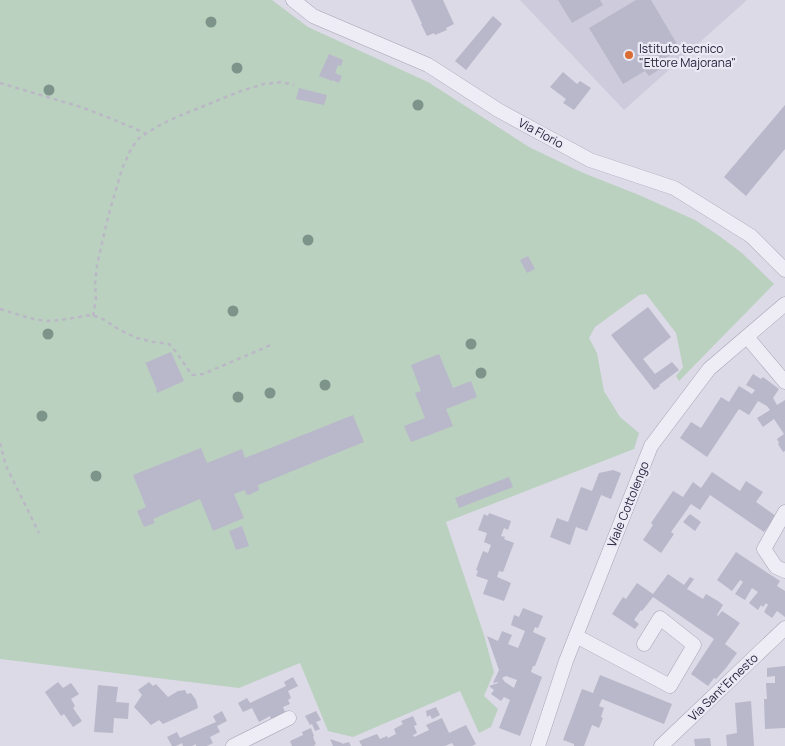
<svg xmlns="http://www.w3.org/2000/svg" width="785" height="746" viewBox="0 0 785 746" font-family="Manrope,sans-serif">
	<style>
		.built { fill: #ceccdc }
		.green { fill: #bbd1c0 }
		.building { fill: #b9b7ca; fill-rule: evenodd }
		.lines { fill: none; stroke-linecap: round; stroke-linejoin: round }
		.minor-casing { stroke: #a6a3b4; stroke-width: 15 }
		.path { stroke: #bab8c5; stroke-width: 2.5; stroke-dasharray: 4 4; stroke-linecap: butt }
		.minor { stroke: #eeedf5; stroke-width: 14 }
		.tree { fill: #7d948a }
		.poi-dot { fill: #d96c32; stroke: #eae9f4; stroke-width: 2 }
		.labels { text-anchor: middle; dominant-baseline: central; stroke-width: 4.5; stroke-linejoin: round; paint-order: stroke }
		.poi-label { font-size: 12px; fill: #27233d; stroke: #eae9f4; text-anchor: start }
		.street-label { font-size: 12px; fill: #27233d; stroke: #eae9f4 }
	</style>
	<rect width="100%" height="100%" fill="#dcdae7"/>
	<path class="built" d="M520 0H747L624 110Z"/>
	<path class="green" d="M0 0H272L308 27 428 82 529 147 581 172 639 195 695 220 718 235 742 253 774 284 679 381 676 376 683 367 676 333 646 294 639 295 595 327 589 338 597 353 604 391 620 417 639 433 634 449 446 522 484 635 494 672 484 696 498 709 491 727 479 733 460 691 353 737 328 731 300 663 239 688 0 659Z"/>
	<g class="building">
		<path d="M411 0H443L454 24 446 28 447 30 435 35 434 33 427 36 421 24H422Z"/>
		<path d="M558 0H600L603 5 572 23Z"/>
		<path d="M636 0H651L680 49 657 63 660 69 649 76 645 71 623 84 589 28Z"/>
		<path d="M493 16 502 24 466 70 455 61Z"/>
		<path d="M329 54 343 60 341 66 338 65 335 73 342 76 339 83 332 80V81L319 76Z"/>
		<path d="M563 72 577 84 580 81 591 88 574 110 563 103 566 99 550 87Z"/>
		<path d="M299 88 327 95 324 105 296 99Z"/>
		<path d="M785 105V149L746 196 724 177Z"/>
		<path d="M528 256 535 269 527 273 520 260Z"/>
		<path d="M648 307 671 337 643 359 655 374 672 362 679 370 659 385 660 386 654 390 611 335Z"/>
		<path d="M171 352 184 381 157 393 156 391 157 390 146 364 145 363Z"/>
		<path d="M439 354 453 388 471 381 477 397 446 409 453 426 411 442 404 426 425 418 415 393 421 391 411 365Z"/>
		<path d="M753 374 761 379 763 377 779 389 773 398 777 405 785 400V451L783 452 778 444 779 443 777 439 784 434 774 419 763 427 757 418 770 410 767 406 758 401 749 415 739 409 707 457 680 438 691 422 701 428 721 397 729 402 739 386 752 394 755 390 746 385Z"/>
		<path d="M353 415 364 442 258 485 259 490 249 495 246 494 245 490 234 494 244 518 213 531 200 499 153 519 155 523 144 527 137 511 146 507 133 475 201 448 207 463 242 449 245 458Z"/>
		<path d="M613 470 621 473 611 499 601 495 587 531 576 527 570 545 550 537 557 518 568 522 581 487 592 491 599 473Z"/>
		<path d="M712 472 740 491 746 481 763 492 756 502 776 516 764 532 710 495 700 510 691 504 671 532 674 534 661 553 643 540 653 525 651 523 673 491 683 497 693 482 701 488Z"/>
		<path d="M509 477 513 487 459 508 455 498Z"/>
		<path d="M489 513 511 521 508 530 504 528 501 536 505 537 504 539 514 543 503 572 499 571 497 577 511 583 504 601 483 594 488 580 476 576 478 571 476 570 483 551 488 553 491 545 484 542 487 533 478 530 484 514 488 516Z"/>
		<path d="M690 514 701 522 695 531 683 522Z"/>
		<path d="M242 526 249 546 236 550 229 531Z"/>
		<path d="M736 552 780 581 777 586 785 591V617L777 611 772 618 764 612 768 605 766 603 763 607 761 605 758 610 749 603 758 592 752 588 745 600 735 594 743 582 740 580 732 591 717 580Z"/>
		<path d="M668 574 684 585 690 577 694 579 687 589 703 599 706 594 718 601 723 605 717 615 718 616 722 611 740 623 725 644 737 653 726 668 716 679 714 678 708 686 691 674 714 639 653 597 642 611 641 610 634 620 639 624 635 629 612 614 623 597 626 599 637 583 653 594Z"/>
		<path d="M523 608 543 616 538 628 535 627 533 632 546 638 535 666H533L531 672 542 677 520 736 499 728 510 700 504 697 501 701 491 694 494 690 489 686 498 683V682L493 683 499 670 487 636 498 641 502 631 512 635 508 644 518 648 525 631 511 625 514 615 519 617ZM506 676 517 680 514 688 505 682 502 678Z"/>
		<path d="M785 666V728L765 729 764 699H767L766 683H775V676L767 677V668Z"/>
		<path d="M600 675 672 704 664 724 602 699 599 706 604 708 601 717 603 718 599 728 592 725 584 746H574V744L563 740 582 689 593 693Z"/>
		<path d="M293 677 298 686 288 691 291 698 288 700 290 704 283 707 285 712 271 719 270 716 259 722 252 708 243 712 238 703 247 698 250 703 286 686 284 682Z"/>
		<path d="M58 682 63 688 71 683 79 694 71 699 75 706 73 708 82 721 73 727 64 714 61 716 45 692Z"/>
		<path d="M149 682 153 686 156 684 168 697 178 691 185 690 187 694 191 693 196 700 198 708 163 724 159 720 151 725 134 707 142 695 138 690Z"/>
		<path d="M98 685 118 687 116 702 129 703 128 719 114 718 113 733 94 732Z"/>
		<path d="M751 701 754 746H727L726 735 737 733 735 703Z"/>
		<path d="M436 707 440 715 432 719 430 715 427 717 426 711Z"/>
		<path d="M222 711 227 721 217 726 220 732 210 737 213 743 207 746H196V744L192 746H183L182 743 176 746H172L167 737 177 732 180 738 216 722 213 716Z"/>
		<path d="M316 711 321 720 316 722 320 729 315 731 312 724 310 725 305 716Z"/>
		<path d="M413 716 417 725 414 726 417 733 413 735 414 737 429 730 426 725 442 718 449 733 466 725 476 744 472 746H454L452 743 445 746H362L359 741 377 734 380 739 387 736 388 738 396 734 394 729 403 724 401 721Z"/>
		<path d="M311 728 314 736 313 737 316 744 314 745 315 746H292L290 741 303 735 302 732Z"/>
		<path d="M710 738 711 746H695L694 739Z"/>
		<path d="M330 739 342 743V744L349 742 351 746H333Z"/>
	</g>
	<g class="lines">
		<g class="minor-casing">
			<g id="minor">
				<path d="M293 0 313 16 428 65 498 110 590 160 674 188 751 236 785 270"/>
				<path d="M747 337 785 382"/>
				<path d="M785 512 764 549 776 567 785 571"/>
				<path d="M576 636 670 686 694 645 660 618 644 644"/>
				<path d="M233 746 289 718"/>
				<path d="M538 746 566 661 651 446 709 369 785 304"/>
				<path d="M661 746 785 628"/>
			</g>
		</g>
		<g class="path">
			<path d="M0 83 81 107 112 119 145 133"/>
			<path d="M0 309 29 318 46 321 61 320 91 315 101 318 120 330 137 338 153 342 169 344 176 352 192 375 203 374 271 345"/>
			<path d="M93 316 96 299 95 284 97 265 108 217 122 169 131 149 139 138 160 125 179 116 241 91 264 84 281 82 294 85"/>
			<path d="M0 443 6 466 39 533"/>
		</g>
		<use href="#minor" class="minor"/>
	</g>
	<g class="tree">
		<circle cx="211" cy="22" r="5.5"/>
		<circle cx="237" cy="68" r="5.5"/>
		<circle cx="49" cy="90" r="5.5"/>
		<circle cx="418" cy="105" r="5.5"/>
		<circle cx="308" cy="240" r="5.5"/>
		<circle cx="233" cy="311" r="5.5"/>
		<circle cx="48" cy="334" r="5.5"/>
		<circle cx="471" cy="344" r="5.5"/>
		<circle cx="481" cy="373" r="5.5"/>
		<circle cx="325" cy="385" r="5.5"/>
		<circle cx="270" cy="393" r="5.5"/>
		<circle cx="238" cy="397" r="5.5"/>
		<circle cx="42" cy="416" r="5.5"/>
		<circle cx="96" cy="476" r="5.5"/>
	</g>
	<circle class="poi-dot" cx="629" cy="55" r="5"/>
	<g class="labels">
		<g class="poi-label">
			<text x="639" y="48">Istituto tecnico<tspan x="639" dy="14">"Ettore Majorana"</tspan></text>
		</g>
		<g class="street-label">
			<text transform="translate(541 133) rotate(28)">Via Florio</text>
			<text transform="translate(628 504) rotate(-68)">Viale Cottolengo</text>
			<text transform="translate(723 687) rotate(-44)">Via Sant'Ernesto</text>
		</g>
	</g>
</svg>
